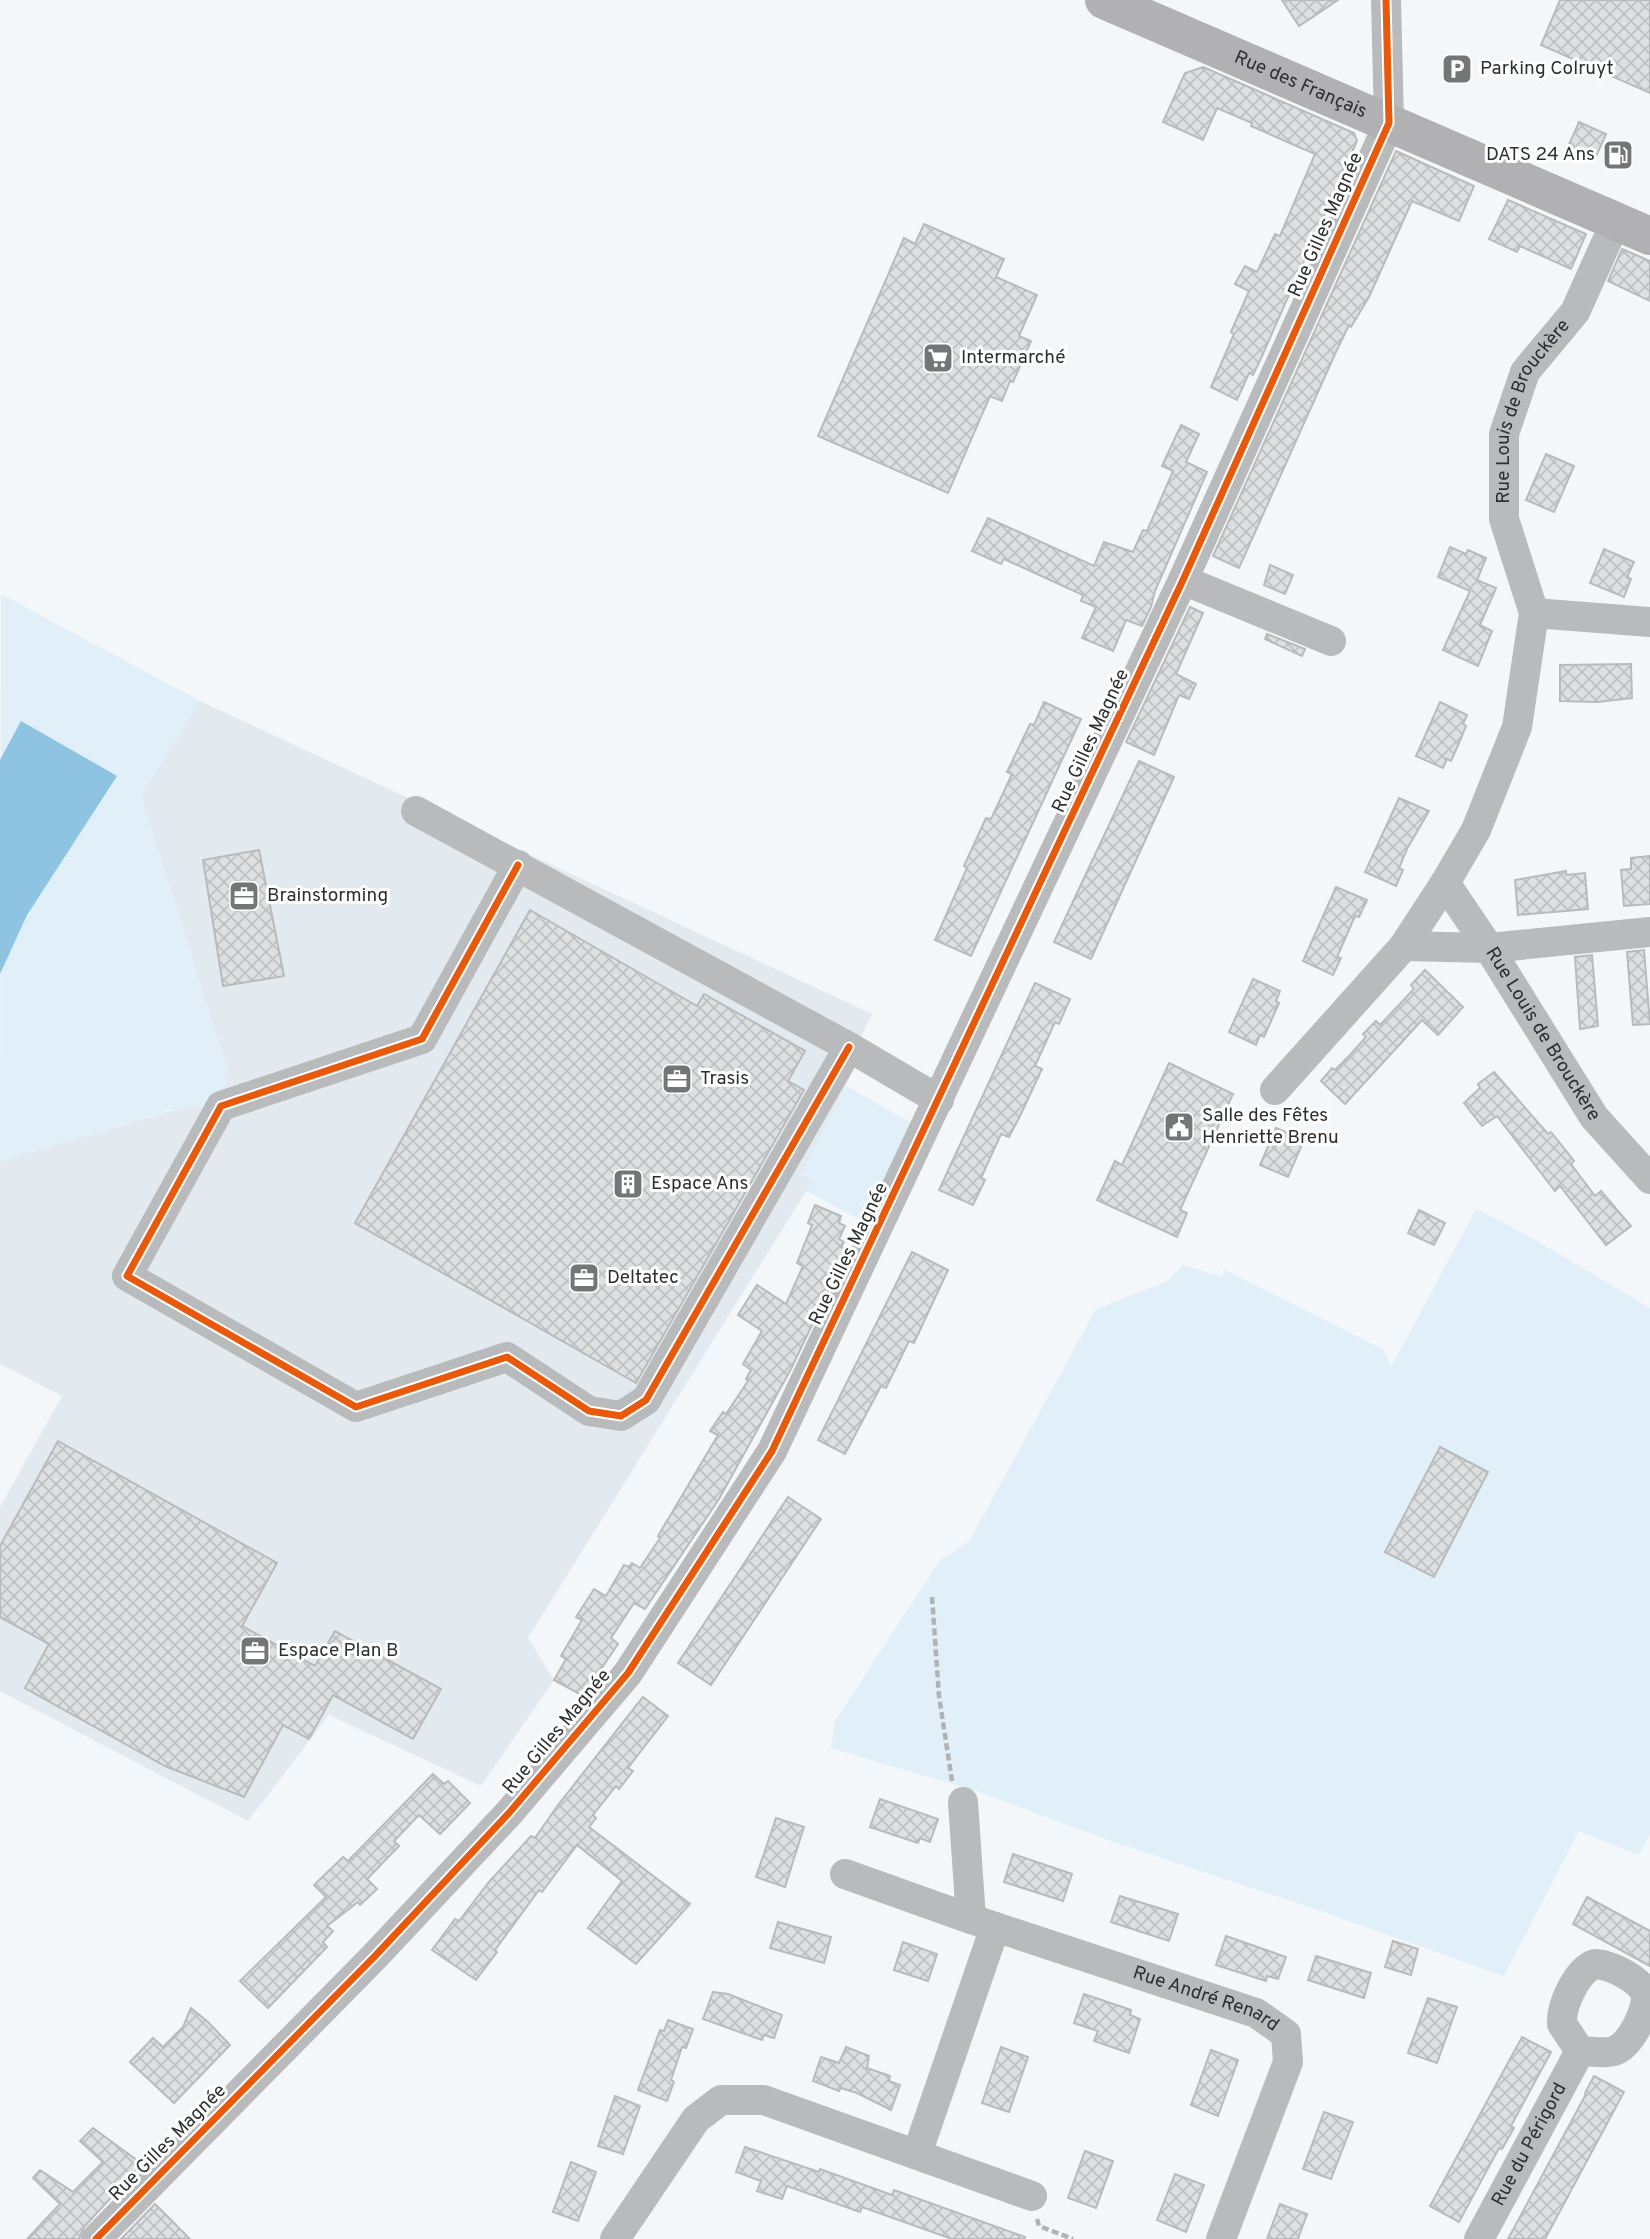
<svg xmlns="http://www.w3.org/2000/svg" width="1650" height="2239" viewBox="0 0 1650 2239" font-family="Overpass,sans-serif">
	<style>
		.built { fill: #e2eaef }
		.green { fill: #e0eff8 }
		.water { fill: #8ec3e2 }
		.building { fill: url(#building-cross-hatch); stroke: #b9babc; stroke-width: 2 }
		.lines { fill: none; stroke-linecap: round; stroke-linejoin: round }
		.path { stroke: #b1b2b2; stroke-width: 4.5; stroke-dasharray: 7 3.5; stroke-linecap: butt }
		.minor { stroke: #b8babb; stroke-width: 30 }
		.major { stroke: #b1b1b3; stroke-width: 38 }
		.cycleway-casing { stroke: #fff; stroke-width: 11 }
		.cycleway { stroke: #e8590c; stroke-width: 7 }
		.labels { text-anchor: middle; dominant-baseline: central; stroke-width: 6; stroke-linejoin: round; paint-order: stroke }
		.poi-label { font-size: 19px; fill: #2d2f30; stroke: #fff; text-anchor: start }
		.street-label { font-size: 19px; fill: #2d2f30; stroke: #fff }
	</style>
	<defs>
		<pattern id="building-cross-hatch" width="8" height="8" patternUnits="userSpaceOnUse" patternTransform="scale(1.75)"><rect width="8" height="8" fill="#dde0e1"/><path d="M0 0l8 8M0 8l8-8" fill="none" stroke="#bec0c1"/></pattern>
	</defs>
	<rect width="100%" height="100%" fill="#f4f7f9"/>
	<path class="built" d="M200 701 872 1014 859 1041 855 1067 802 1174 813 1180 528 1638 554 1680 481 1786 329 1715 248 1821 0 1691V1507L62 1396 0 1364V1161L197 1103 228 1072 141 796Z"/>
	<g class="green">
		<path d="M1 594 200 701 141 796 228 1072 221 1106 174 1109 0 1161Z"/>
		<path d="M846 1086 915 1125 866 1223 806 1191 813 1180 801 1175Z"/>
		<path d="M1476 1209 1525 1234 1650 1308V1834L1639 1855 1579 1831 1504 1976 1298 1903 1119 1844 979 1792 831 1748 835 1721 940 1560 969 1542 1096 1309 1168 1281 1183 1265 1223 1277V1269L1384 1350 1391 1367Z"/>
	</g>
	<path class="water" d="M21 721 117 776 27 915 0 974V760Z"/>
	<g class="building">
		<path d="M1282 0H1338L1299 26Z"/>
		<path d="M1560 0H1650V93L1541 45Z"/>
		<path d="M1203 67 1354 133 1357 141 1262 356 1253 375 1249 373 1237 400 1211 387 1234 334 1231 332 1249 291 1235 284 1245 266 1257 272 1275 234 1280 236 1315 154 1251 126 1252 123 1217 108 1203 140 1163 122 1185 73Z"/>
		<path d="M1579 122 1606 134 1594 161 1567 149Z"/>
		<path d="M1396 151 1474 186 1459 221 1412 201 1369 297 1351 327 1349 325 1335 354 1239 568 1213 556Z"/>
		<path d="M1508 200 1586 234 1571 269 1520 246 1517 252 1489 239Z"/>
		<path d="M924 224 1004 259 996 277 1037 295 1019 336 1031 341 1013 382 1010 381 1002 401 990 396 948 493 818 436 904 238 915 244Z"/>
		<path d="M1622 249 1650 261V301L1608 281Z"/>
		<path d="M1181 425 1199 434 1186 462 1207 472 1155 591 1151 607 1142 626 1126 620 1113 651 1082 638 1096 607 1081 601 1083 595 1004 559 1001 564 972 551 988 518 1094 566 1104 542 1133 552 1143 530 1147 531 1173 471 1162 466Z"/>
		<path d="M1546 454 1574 466 1554 512 1526 500Z"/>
		<path d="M1450 547 1466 554 1468 550 1486 558 1477 580 1496 588 1480 625 1492 631 1478 666 1443 650 1470 591 1438 577Z"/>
		<path d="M1604 549 1634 562 1627 577 1631 579 1624 597 1590 583Z"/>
		<path d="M1270 565 1293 575 1285 594 1264 585Z"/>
		<path d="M1190 607 1203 613 1176 674 1196 684 1189 699 1179 695 1154 755 1126 742Z"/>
		<path d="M1267 634 1305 649 1302 656 1265 639Z"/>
		<path d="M1631 664 1632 698 1597 702 1560 701V665Z"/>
		<path d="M1044 702 1081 719 971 956 935 940 967 868 964 866 986 818 991 819 1012 774 1007 772 1030 724 1034 725Z"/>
		<path d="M1440 702 1467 715 1463 724 1466 726 1459 743 1451 761 1447 759 1443 768 1416 756Z"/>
		<path d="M1139 761 1174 777 1091 959 1054 942Z"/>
		<path d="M1399 798 1429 811 1407 849 1399 868 1403 870 1396 886 1365 872Z"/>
		<path d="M259 850 284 976 223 986 203 860Z"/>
		<path d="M1650 856V904L1624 906 1621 870 1631 869V858Z"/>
		<path d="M1566 871V875L1585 873 1588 909 1518 915 1515 880Z"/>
		<path d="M1336 887 1367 900 1359 917 1355 916 1337 957 1341 958 1333 975 1303 961Z"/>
		<path d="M530 910 697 1006 704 994 805 1051 788 1081 804 1090 636 1383 355 1223Z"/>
		<path d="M1644 950 1650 1024 1633 1025 1627 952Z"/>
		<path d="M1592 955 1598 1026 1580 1029 1575 957Z"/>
		<path d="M1425 970 1463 1007 1438 1035 1422 1020 1345 1104 1321 1081 1332 1068 1335 1070 1349 1056 1366 1037 1363 1034 1376 1021 1380 1025 1414 989 1411 985Z"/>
		<path d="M1253 979 1280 991 1276 1001 1279 1003 1264 1037 1260 1035 1256 1045 1229 1032Z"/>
		<path d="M1035 983 1070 999 1059 1024 1055 1022 1035 1066 1042 1069 1020 1116 1009 1137 1001 1134 981 1178 985 1180 973 1205 939 1190Z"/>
		<path d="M1169 1063 1233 1094 1180 1210 1187 1213 1177 1237 1097 1200 1115 1161 1122 1165Z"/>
		<path d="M1494 1072 1548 1134 1551 1132 1574 1161 1571 1164 1595 1196 1601 1191 1631 1226 1606 1245 1560 1186 1555 1191 1497 1116 1482 1126 1464 1103 1480 1088 1478 1084Z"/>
		<path d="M1276 1128 1304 1140 1288 1177 1260 1165Z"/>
		<path d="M815 1205 841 1216 839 1223 845 1226 839 1239 844 1242 841 1247 848 1250 791 1369 719 1499 645 1609 634 1603 611 1638 618 1644 583 1696 554 1680 566 1659 561 1656 582 1620 576 1617 594 1589 606 1596 624 1565 629 1567 632 1563 640 1568 660 1538 658 1536 718 1435 710 1431 723 1412 726 1414 748 1381 746 1379 751 1370 743 1364 762 1331 738 1315 757 1285 786 1304 803 1266 797 1263 812 1225 808 1223Z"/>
		<path d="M1419 1210 1445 1223 1434 1245 1408 1233Z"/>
		<path d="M912 1252 948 1270 914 1343 909 1341 886 1388 881 1386 845 1454 818 1440Z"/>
		<path d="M58 1441 277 1563 242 1626 315 1666 335 1631 441 1689 413 1739 333 1695 309 1739 283 1725 244 1797 165 1766 25 1688 49 1644 0 1617V1546Z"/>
		<path d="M1440 1447 1488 1472 1434 1577 1385 1552Z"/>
		<path d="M788 1497 821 1519 711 1685 678 1663Z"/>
		<path d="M643 1697 668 1716 628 1768 633 1771 619 1789 616 1786 593 1815 596 1818 589 1827 690 1904 636 1964 588 1928 622 1881 577 1845 542 1892 539 1890 495 1950 497 1952 476 1980 432 1950 455 1919 459 1921 489 1882 531 1836 535 1838 558 1805Z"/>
		<path d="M433 1774 444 1784 448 1781 470 1803 440 1834 419 1815 394 1841 399 1846 367 1879 377 1889 360 1905 358 1902 327 1926 333 1931 323 1942 327 1947 268 2008 240 1981 326 1897 314 1885 343 1857 348 1861Z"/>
		<path d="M880 1799 938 1819 930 1842 920 1838 918 1843 870 1827Z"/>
		<path d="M776 1818 804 1827 785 1887 756 1877Z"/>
		<path d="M1013 1854 1072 1874 1063 1901 1004 1882Z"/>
		<path d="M1120 1896 1178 1914 1169 1941 1111 1922Z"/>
		<path d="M1587 1897 1650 1931V1966L1573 1924Z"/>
		<path d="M778 1922 831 1937 824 1963 770 1948Z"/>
		<path d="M1226 1936 1286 1957 1278 1979 1267 1976 1266 1981 1216 1965Z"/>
		<path d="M1393 1941 1418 1949 1411 1975 1385 1967Z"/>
		<path d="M903 1942 937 1954 928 1981 894 1970Z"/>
		<path d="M1316 1956 1371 1973 1364 1998 1308 1980Z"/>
		<path d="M713 1992 728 1994 782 2015 774 2038 764 2035 762 2040 703 2019Z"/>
		<path d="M1084 1994 1131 2010 1130 2015 1140 2019 1129 2053 1094 2041 1098 2031 1074 2023Z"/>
		<path d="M1428 1998 1457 2007 1437 2063 1408 2053Z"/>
		<path d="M191 2008 208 2022 230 2045 174 2103 130 2062 153 2038 163 2047 183 2027Z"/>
		<path d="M668 2020 693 2029 686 2048 682 2047 671 2080 674 2082 667 2101 638 2090 660 2030 664 2031Z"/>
		<path d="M1522 2037 1551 2052 1511 2126 1514 2128 1502 2149 1499 2148 1459 2222 1430 2206Z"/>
		<path d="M846 2047 869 2056 867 2068 890 2076 889 2081 900 2085 891 2110 857 2093 841 2088 839 2091 813 2081 821 2057 839 2063Z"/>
		<path d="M1001 2047 1028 2057 1009 2112 982 2103Z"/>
		<path d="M1211 2050 1238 2060 1218 2116 1191 2105Z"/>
		<path d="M1594 2076 1624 2092 1545 2239H1508L1586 2094 1585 2093Z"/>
		<path d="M615 2096 640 2106 623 2154 598 2146Z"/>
		<path d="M1324 2112 1353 2122 1331 2179 1303 2169Z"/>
		<path d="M93 2128 142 2164 84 2227 79 2239H27L60 2204 33 2178 40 2170 73 2192 103 2162 80 2141Z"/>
		<path d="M745 2147 819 2172 820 2169 892 2195 894 2190 1025 2237 1024 2239H952L862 2207 860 2212 787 2186 782 2199 757 2191 761 2181 736 2172Z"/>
		<path d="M1085 2151 1113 2161 1096 2208 1068 2198Z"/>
		<path d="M571 2162 596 2172 578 2221 553 2212Z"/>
		<path d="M1175 2174 1204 2185 1186 2232 1157 2220Z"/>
		<path d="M155 2204 190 2239H121Z"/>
		<path d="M1280 2204 1307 2214 1298 2239H1267Z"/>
	</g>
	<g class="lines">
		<g class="path">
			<path d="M932 1597 939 1696 952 1781"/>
			<path d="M1037 2219 1039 2226 1073 2239"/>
		</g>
		<g class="minor">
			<path d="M1183 580 1331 641"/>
			<path d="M1534 613 1650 622"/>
			<path d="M416 811 849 1047 939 1100"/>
			<path d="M518 865 422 1039 221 1106 127 1276 356 1407 507 1357 589 1411 621 1416 646 1400 849 1047"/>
			<path id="s1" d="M1445 883 1489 948 1594 1117 1650 1179"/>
			<path d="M1404 946 1489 948 1650 932"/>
			<path id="s2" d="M1275 1090 1404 946 1445 883 1476 830 1517 727 1534 613 1504 519V434L1525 372 1575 312 1616 221"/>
			<path d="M963 1802 971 1919"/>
			<path id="s3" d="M845 1874 971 1919 1256 2013 1286 2034 1288 2062 1221 2239"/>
			<path d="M1595 1964C1612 1965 1639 1979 1646 1994 1647 2011 1631 2045 1614 2051 1604 2054 1590 2051 1580 2051L1562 2024C1561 2005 1577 1970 1595 1964Z"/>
			<path d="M917 2154 995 1927"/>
			<path d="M96 2239 375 1956 509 1813 628 1673 772 1451 1183 580 1389 123 1386 0"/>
			<path d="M615 2239 696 2119 721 2100H764L1032 2196"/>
			<path id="s4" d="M1479 2239 1580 2051"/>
		</g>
		<path class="major" id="s5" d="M1104 0 1650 236"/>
		<g class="cycleway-casing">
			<g id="cycleway">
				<path d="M518 865 422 1039 221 1106 127 1276 356 1407 507 1357 589 1411 621 1416 646 1400 849 1047"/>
				<path d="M96 2239 375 1956 509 1813 628 1673 772 1451 1183 580 1389 123 1386 0"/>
			</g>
		</g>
		<use href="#cycleway" class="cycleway"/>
	</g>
	<defs>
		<g id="parking-square" transform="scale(1.575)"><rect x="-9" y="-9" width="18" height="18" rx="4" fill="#737576" stroke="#fff"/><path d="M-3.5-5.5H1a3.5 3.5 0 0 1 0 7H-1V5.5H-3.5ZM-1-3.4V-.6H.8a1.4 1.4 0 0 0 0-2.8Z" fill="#fff"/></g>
		<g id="fuel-square" transform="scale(1.575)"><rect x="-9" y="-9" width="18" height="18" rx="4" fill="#737576" stroke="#fff"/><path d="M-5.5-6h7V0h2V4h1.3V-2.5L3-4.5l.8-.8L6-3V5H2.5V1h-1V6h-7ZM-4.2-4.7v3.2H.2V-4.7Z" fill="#fff"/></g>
		<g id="supermarket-square" transform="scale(1.575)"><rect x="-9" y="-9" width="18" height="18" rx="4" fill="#737576" stroke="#fff"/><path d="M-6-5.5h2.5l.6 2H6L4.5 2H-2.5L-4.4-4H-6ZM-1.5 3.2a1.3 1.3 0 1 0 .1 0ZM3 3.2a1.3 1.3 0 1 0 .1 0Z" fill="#fff"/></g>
		<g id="office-square" transform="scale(1.575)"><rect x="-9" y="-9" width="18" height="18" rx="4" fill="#737576" stroke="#fff"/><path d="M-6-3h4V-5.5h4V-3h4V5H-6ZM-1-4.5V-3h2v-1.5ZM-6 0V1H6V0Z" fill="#fff"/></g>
		<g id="civic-square" transform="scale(1.575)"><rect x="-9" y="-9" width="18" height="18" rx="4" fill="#737576" stroke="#fff"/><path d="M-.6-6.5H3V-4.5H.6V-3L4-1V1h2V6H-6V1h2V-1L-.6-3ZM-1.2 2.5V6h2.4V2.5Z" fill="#fff"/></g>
		<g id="building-square" transform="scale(1.575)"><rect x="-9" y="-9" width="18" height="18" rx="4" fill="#737576" stroke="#fff"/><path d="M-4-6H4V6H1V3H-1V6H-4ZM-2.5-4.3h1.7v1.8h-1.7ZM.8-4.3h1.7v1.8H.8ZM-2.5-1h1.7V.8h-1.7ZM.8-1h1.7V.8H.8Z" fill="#fff"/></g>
	</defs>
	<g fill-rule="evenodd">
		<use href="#parking-square" x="1457" y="69"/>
		<use href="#fuel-square" x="1618" y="155"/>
		<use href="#supermarket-square" x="938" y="358"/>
		<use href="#office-square" x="244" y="896"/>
		<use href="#office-square" x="677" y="1079"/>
		<use href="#civic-square" x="1179" y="1127"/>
		<use href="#building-square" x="628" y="1184"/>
		<use href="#office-square" x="584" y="1278"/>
		<use href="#office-square" x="255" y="1651"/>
	</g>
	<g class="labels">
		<g class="poi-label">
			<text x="1480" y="69">Parking Colruyt</text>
			<text x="1595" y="155" text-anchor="end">DATS 24 Ans</text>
			<text x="961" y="358">Intermarché</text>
			<text x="267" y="896">Brainstorming</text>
			<text x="700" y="1079">Trasis</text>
			<text x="1202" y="1116">Salle des Fêtes<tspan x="1202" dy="22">Henriette Brenu</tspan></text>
			<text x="651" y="1184">Espace Ans</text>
			<text x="607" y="1278">Deltatec</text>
			<text x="278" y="1651">Espace Plan B</text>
		</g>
		<g class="street-label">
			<text stroke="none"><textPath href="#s5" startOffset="214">Rue des Français</textPath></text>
			<text transform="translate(1326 225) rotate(-66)">Rue Gilles Magnée</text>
			<text stroke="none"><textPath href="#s2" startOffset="770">Rue Louis de Brouckère</textPath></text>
			<text transform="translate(1091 741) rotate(-65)">Rue Gilles Magnée</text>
			<text stroke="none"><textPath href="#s1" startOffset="180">Rue Louis de Brouckère</textPath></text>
			<text transform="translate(849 1254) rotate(-64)">Rue Gilles Magnée</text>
			<text transform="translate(557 1732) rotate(-50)">Rue Gilles Magnée</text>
			<text stroke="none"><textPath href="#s3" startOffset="382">Rue André Renard</textPath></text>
			<text transform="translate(168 2143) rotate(-45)">Rue Gilles Magnée</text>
			<text stroke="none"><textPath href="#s4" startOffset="107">Rue du Périgord</textPath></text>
		</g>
	</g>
</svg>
